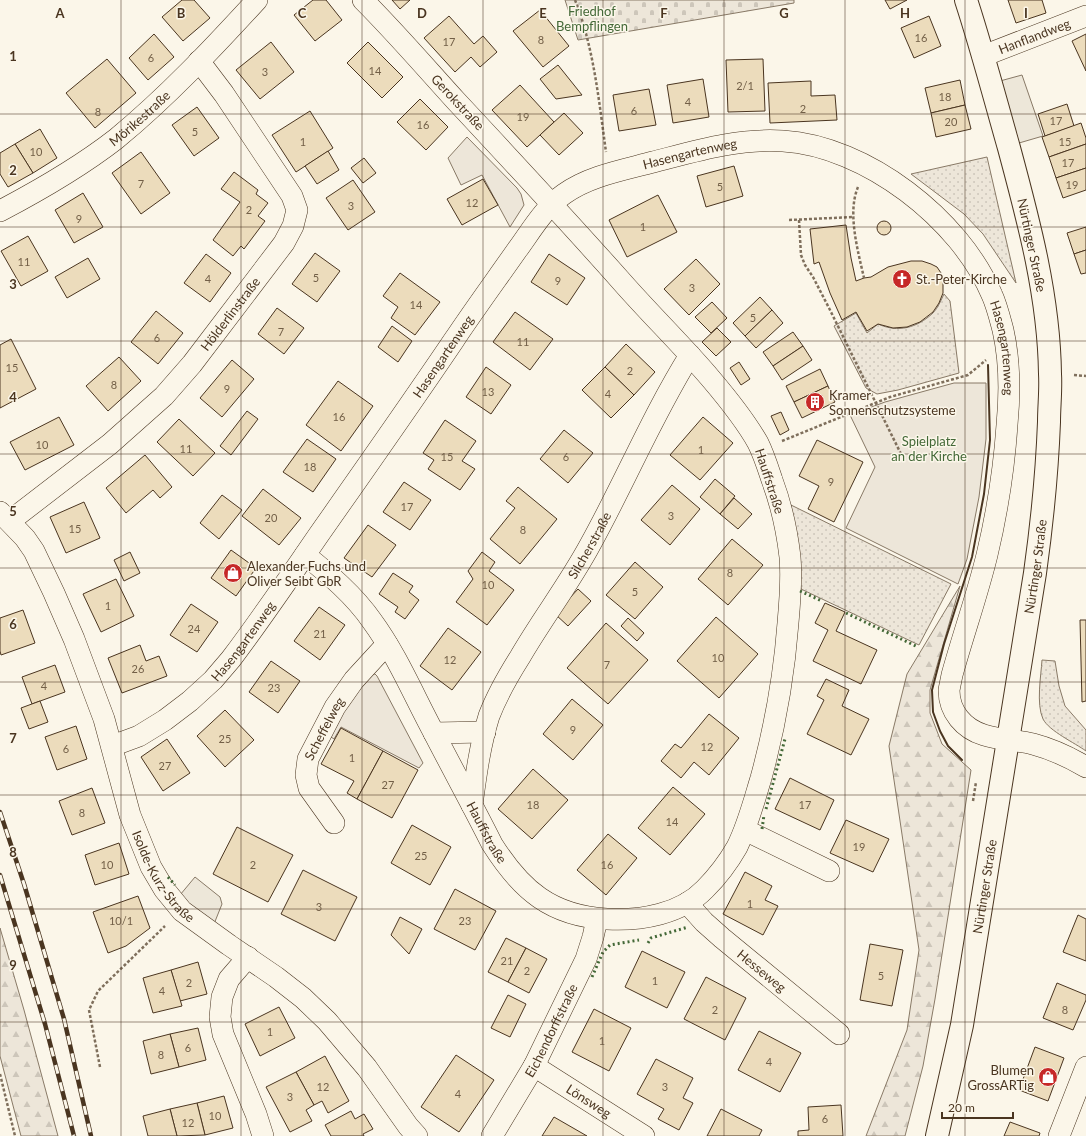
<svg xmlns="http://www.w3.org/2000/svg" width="1086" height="1136" viewBox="0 0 1086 1136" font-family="Lato,sans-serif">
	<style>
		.grass { fill: url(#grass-dots); stroke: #887966 }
		.forest { fill: url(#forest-firs); stroke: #887966 }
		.cemetery { fill: url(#cemetery-stones); stroke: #887966 }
		.green { fill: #ede6d9; stroke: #887966 }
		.parking { fill: #ede7d9; stroke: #887966 }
		.building { fill: #ecdcbc; stroke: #4a3520 }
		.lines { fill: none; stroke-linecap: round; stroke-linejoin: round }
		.minor-casing { stroke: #4a3520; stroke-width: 22 }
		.tertiary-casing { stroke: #4a3520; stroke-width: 24 }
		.path { stroke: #7f6f5c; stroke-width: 2.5; stroke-dasharray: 3 2; stroke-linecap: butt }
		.minor { stroke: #fbf6e9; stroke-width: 21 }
		.tertiary { stroke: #fbf6e9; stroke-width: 22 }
		.rail-casing { stroke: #4a3520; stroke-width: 4.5 }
		.rail { stroke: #fbf6e9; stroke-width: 3; stroke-dasharray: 9; stroke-linecap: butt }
		.hedge { stroke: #436837; stroke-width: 3; stroke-dasharray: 2 3; stroke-linecap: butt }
		.wall { stroke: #4a3520; stroke-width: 2 }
		.grid { fill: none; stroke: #4a3520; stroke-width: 1; stroke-opacity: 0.55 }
		.labels { text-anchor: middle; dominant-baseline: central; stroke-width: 3; stroke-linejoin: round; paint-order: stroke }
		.number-label { font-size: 11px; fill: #725f47 }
		.park-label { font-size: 13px; fill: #436837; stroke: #fbf6e9 }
		.street-label { font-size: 13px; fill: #4a3520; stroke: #fbf6e9 }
		.poi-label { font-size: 13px; fill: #4a3520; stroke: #fbf6e9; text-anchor: start }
		.grid-label { font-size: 13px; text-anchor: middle; font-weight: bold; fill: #4a3520; stroke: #fbf6e9; stroke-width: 3; stroke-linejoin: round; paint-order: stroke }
	</style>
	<defs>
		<pattern id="grass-dots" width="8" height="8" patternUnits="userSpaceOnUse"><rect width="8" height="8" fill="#ede6d9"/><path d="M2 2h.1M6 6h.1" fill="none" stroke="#cdc6ba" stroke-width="1.8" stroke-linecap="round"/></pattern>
		<pattern id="forest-firs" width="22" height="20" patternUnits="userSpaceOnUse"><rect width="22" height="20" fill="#ede6d9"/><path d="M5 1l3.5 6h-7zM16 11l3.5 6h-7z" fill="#cdc6ba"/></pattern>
		<pattern id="cemetery-stones" width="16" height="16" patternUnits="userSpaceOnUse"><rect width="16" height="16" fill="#ede6d9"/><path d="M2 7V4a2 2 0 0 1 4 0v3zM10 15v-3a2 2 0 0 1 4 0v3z" fill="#cdc6ba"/></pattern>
	</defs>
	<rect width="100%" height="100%" fill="#fbf6e9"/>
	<g class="grass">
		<path d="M987 157 1016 283 983 234 964 214 911 174Z"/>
		<path d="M944 294 950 301 959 373 898 390 877 394 866 388 834 326 856 313 867 333 878 324C898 333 917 328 933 313 938 308 941 300 944 294Z"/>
		<path d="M791 505 951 584 919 645 801 589Z"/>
		<path d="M1042 660 1055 661 1059 686 1065 706 1086 730V751C1075 743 1049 731 1043 719 1036 704 1041 676 1042 660Z"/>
	</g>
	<g class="forest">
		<path d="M960 586 930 690V713L942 744 971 770 935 999 923 1066 905 1136H866L907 1030 919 950 889 746 907 674Z"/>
		<path d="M0 928 24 1010 58 1136H21L0 1056Z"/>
	</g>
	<path class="cemetery" d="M565 0H794V3L578 40Z"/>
	<g class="green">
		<path d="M467 137 517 188 521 194 524 205 510 227 482 175 461 185 448 158Z"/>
		<path d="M954 383H986V439L979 497 967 559 958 584 846 528 875 467 850 415 885 402Z"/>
		<path d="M372 674H375L377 676 423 763 419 768 341 727 334 739 328 735 339 712Z"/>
	</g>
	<g class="parking">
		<path d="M1022 75 1043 136 1019 143 1000 81Z"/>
		<path d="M195 877 220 897 222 904 214 924 203 919 180 895Z"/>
	</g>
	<g class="building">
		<path d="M182 0H194L210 18 183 41 162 17Z"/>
		<path d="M313 0H326L342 20 315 41 294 15Z"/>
		<path d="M392 0H410L400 9Z"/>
		<path d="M885 0H907L890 9Z"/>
		<path d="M1008 0H1042L1046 13 1016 23Z"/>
		<path d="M540 10 569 46 543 67 513 31Z"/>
		<path d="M449 16 474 44 483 36 497 52 480 67 471 57 455 72 424 38Z"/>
		<path d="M929 16 941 46 914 58 901 28Z"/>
		<path d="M154 34 174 57 148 80 129 58Z"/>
		<path d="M1086 34V71L1072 41Z"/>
		<path d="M271 42 294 72 260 99 236 70Z"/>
		<path d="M368 42 403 77 382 98 347 63Z"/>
		<path d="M107 59 136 93 95 128 66 93Z"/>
		<path d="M763 59 765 111 728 112 726 60Z"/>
		<path d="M558 65 582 95 556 99 540 79Z"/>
		<path d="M703 79 709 117 673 123 667 85Z"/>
		<path d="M960 80 965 105 931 113 925 88Z"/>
		<path d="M811 81V96L835 95 837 120 770 123 768 83Z"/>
		<path d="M520 85 554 122 527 147 492 110Z"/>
		<path d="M649 89 656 125 619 131 613 95Z"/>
		<path d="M420 99 448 127 426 150 397 122Z"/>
		<path d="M1067 104 1074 126 1045 136 1038 114Z"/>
		<path d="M965 105 971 129 936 137 931 113Z"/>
		<path d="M197 107 219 138 194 156 172 125Z"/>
		<path d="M310 111 333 148 296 172 272 135Z"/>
		<path d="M564 113 583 133 559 155 540 135Z"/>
		<path d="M1081 123 1086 138V144L1049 157 1042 137Z"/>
		<path d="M40 129 57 158 33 173 15 144Z"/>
		<path d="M15 144 33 173 8 187 0 174V153Z"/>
		<path d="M1086 144V168L1056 178 1049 157Z"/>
		<path d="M328 151 339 170 317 184 305 166Z"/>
		<path d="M141 152 170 193 141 214 112 173Z"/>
		<path d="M364 158 376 173 363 183 351 168Z"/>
		<path d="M734 166 743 196 706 207 697 176Z"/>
		<path d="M1086 168V190L1063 198 1056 178Z"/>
		<path d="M234 172 258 190 256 194 268 203 258 216 265 221 244 249 241 246 233 256 213 240 240 202 221 189Z"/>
		<path d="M483 179 498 205 462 225 447 199Z"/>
		<path d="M353 180 375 212 348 230 326 198Z"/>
		<path d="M83 193 103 227 74 243 55 210Z"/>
		<path d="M658 195 677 232 627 257 609 220Z"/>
		<circle cx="884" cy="228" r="7"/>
		<path d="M846 225 851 258 856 281 864 278 871 277 888 267 911 261H922L931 264 937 267 943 276V293L939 303 933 312 920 322 907 327 893 328 878 324 867 331 856 312 842 320 830 293 819 262 814 264 810 229Z"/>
		<path d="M1086 227V250L1074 254 1067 233Z"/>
		<path d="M28 236 48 271 21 286 1 251Z"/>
		<path d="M1086 250V273L1081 274 1074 254Z"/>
		<path d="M315 253 340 271 317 302 292 284Z"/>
		<path d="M206 254 231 273 210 302 184 283Z"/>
		<path d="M549 254 585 278 567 305 531 282Z"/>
		<path d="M88 258 100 279 67 298 55 277Z"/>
		<path d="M696 259 720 284 689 315 664 289Z"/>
		<path d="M400 273 440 302 415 335 391 318 398 307 383 296Z"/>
		<path d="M760 297 772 310 745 336 733 323Z"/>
		<path d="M712 302 727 318 711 333 695 317Z"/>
		<path d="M277 308 304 328 284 354 258 334Z"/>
		<path d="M772 310 783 323 756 348 745 336Z"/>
		<path d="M156 311 183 333 158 364 131 342Z"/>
		<path d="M515 312 553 339 530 370 493 342Z"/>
		<path d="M392 326 412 341 398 362 378 347Z"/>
		<path d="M717 328 731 342 716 356 702 342Z"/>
		<path d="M793 332 803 346 773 366 763 352Z"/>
		<path d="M11 339 36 389 0 408V345Z"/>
		<path d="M626 344 655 372 634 395 605 367Z"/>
		<path d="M803 346 812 360 782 380 773 366Z"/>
		<path d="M119 357 141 381 108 411 86 386Z"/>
		<path d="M232 360 254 379 222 417 200 398Z"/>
		<path d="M739 362 750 379 741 385 730 368Z"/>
		<path d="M486 367 511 385 491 414 466 397Z"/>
		<path d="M605 367 634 395 611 418 582 390Z"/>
		<path d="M820 369 828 386 794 402 786 386Z"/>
		<path d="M338 381 373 406 341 451 306 425Z"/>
		<path d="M828 386 835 402 802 418 794 402Z"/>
		<path d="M247 411 258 419 231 455 220 446Z"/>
		<path d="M781 412 789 430 780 435 771 416Z"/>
		<path d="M59 417 74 445 25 470 10 442Z"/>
		<path d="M703 417 733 443 700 480 670 455Z"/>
		<path d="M179 419 215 453 193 476 157 442Z"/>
		<path d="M445 420 476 441 462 461 475 469 460 490 428 469 434 460 423 453Z"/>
		<path d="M564 430 593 453 568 483 540 459Z"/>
		<path d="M307 439 336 459 313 492 283 472Z"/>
		<path d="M817 440 863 462 834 522 808 509 819 486 799 476Z"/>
		<path d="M145 455 172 487 160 498 153 490 126 513 106 488Z"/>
		<path d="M715 479 735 496 720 514 700 497Z"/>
		<path d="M404 482 431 500 410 530 383 512Z"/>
		<path d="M672 485 700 509 670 545 641 520Z"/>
		<path d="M518 487 557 519 520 564 490 539 515 508 506 501Z"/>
		<path d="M263 489 301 518 279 545 242 516Z"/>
		<path d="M222 495 242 510 219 539 200 523Z"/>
		<path d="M734 498 752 514 738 529 720 514Z"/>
		<path d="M84 502 100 538 66 553 50 517Z"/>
		<path d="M368 525 396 545 372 577 344 558Z"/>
		<path d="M732 539 763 565 728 605 698 579Z"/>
		<path d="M231 550 256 568 236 596 211 578Z"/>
		<path d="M130 552 140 573 124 581 114 560Z"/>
		<path d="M482 552 495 562 489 571 514 590 487 625 456 602 473 579 468 571Z"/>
		<path d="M635 562 663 587 635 619 606 595Z"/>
		<path d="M393 573 413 586 409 592 419 600 405 619 395 612 398 607 379 594Z"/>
		<path d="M116 579 134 616 101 632 83 594Z"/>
		<path d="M578 589 591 601 568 626 555 614Z"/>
		<path d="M825 603 845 612 836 631 877 650 861 684 813 661 828 630 815 623Z"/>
		<path d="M191 604 218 622 197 652 170 635Z"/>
		<path d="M319 607 345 625 320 660 294 641Z"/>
		<path d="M23 610 35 643 1 655 0 651V618Z"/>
		<path d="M716 617 758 654 719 698 677 661Z"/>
		<path d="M628 618 644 633 637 641 621 626Z"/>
		<path d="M1080 620H1086V701L1082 702Z"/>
		<path d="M606 623 648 660 608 704 567 668Z"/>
		<path d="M448 628 481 652 452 690 420 666Z"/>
		<path d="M140 645 146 661 159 656 167 676 122 693 108 658Z"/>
		<path d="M271 661 300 681 278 713 249 692Z"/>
		<path d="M55 665 65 692 32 704 22 677Z"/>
		<path d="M826 679 849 690 842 706 869 719 851 755 807 734 824 700 817 696Z"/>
		<path d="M572 699 603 725 573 760 543 734Z"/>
		<path d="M40 701 48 722 29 729 21 708Z"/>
		<path d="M225 710 254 740 225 767 197 736Z"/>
		<path d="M709 714 739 738 709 775 694 762 681 778 661 761 675 744 681 748Z"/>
		<path d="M76 726 87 759 57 770 45 737Z"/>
		<path d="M341 728 383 751 357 799 347 793 354 781 321 764Z"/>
		<path d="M167 739 190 773 163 791 141 757Z"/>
		<path d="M383 751 418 770 392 818 357 799Z"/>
		<path d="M533 769 568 800 532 839 498 809Z"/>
		<path d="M790 778 834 800 820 830 775 809Z"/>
		<path d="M673 787 705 814 670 855 638 828Z"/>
		<path d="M92 788 105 823 72 835 59 801Z"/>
		<path d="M846 820 889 839 873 872 830 853Z"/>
		<path d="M412 825 451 847 430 885 391 863Z"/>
		<path d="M237 827 293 855 268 902 213 874Z"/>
		<path d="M608 834 637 858 606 895 577 870Z"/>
		<path d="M119 843 129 874 95 885 85 855Z"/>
		<path d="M303 870 357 897 335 941 281 914Z"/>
		<path d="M745 872 772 886 765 900 778 906 763 935 723 914Z"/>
		<path d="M455 889 496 911 475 950 434 929Z"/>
		<path d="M138 896 150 928 126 946 108 953 93 912Z"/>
		<path d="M1078 915 1086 919V961L1063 952Z"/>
		<path d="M400 917 422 929 409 954 391 935Z"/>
		<path d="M506 938 526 948 508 982 488 972Z"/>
		<path d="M870 944 903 950 892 1006 860 1000Z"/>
		<path d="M526 948 547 959 529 993 508 982Z"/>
		<path d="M642 951 685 972 667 1008 625 987Z"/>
		<path d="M198 962 207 994 180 1001 171 970Z"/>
		<path d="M171 970 182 1006 153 1013 143 978Z"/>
		<path d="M706 977 746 998 725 1040 684 1019Z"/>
		<path d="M1057 983 1086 995V1000L1073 1030 1043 1018Z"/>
		<path d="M508 995 526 1004 510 1037 491 1028Z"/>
		<path d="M279 1007 295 1038 260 1056 245 1024Z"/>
		<path d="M594 1009 631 1028 609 1071 572 1052Z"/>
		<path d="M198 1028 206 1060 179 1067 170 1034Z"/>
		<path d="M759 1031 801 1053 780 1092 738 1070Z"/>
		<path d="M170 1034 179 1067 151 1074 143 1041Z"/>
		<path d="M1035 1047 1064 1058 1048 1101 1019 1090Z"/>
		<path d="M456 1055 494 1080 459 1132 421 1107Z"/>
		<path d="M325 1056 349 1101 328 1113 322 1101 314 1105 296 1072Z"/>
		<path d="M656 1059 693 1078 683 1098 693 1103 679 1130 658 1119 664 1109 637 1094Z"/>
		<path d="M296 1072 314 1105 306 1110 312 1121 290 1132 266 1087Z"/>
		<path d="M224 1096 233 1128 205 1135 197 1103Z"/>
		<path d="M197 1103 205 1135 177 1136 170 1109Z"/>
		<path d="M841 1105 843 1136H798V1131L809 1130 808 1107Z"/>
		<path d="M170 1109 177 1136H148L143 1116Z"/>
		<path d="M721 1109 762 1130 759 1136H707Z"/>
		<path d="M351 1111 355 1119 364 1114 373 1129 363 1134 364 1136H331L325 1125Z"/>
		<path d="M554 1117 587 1136H542Z"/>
		<path d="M1010 1122 1040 1133 1039 1136H1004Z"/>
	</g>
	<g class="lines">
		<g class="minor-casing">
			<g id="minor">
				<path id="s1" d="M983 56 1086 16"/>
				<path id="s2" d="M0 211C40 190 80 167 116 139 167 97 213 48 257 0"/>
				<path id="s3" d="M0 512 25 538 34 551 54 593 74 639 104 719 130 815 151 867 164 889 182 911 229 945 276 977 303 998 327 1021 367 1068 408 1126 417 1136"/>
				<path id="s4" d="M10 521 110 444 164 396 192 364 284 243 293 226 297 210 292 196 224 94 199 61"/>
				<path id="s5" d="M305 555C329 574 354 595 372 621 397 655 414 696 434 733 453 770 473 806 492 844 521 890 551 916 607 919 641 921 681 914 705 889 717 877 729 861 737 847 748 825 754 801 761 778 775 727 784 676 788 623 790 601 792 579 790 557 787 531 781 504 772 480 768 468 764 455 758 443 745 420 728 399 711 379 683 346 651 315 622 282 568 221 513 162 457 102 426 68 396 33 363 0"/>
				<path d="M434 733 485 732"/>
				<path id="s6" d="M112 746 139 736 165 720 190 701 213 680 231 659C262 618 291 575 320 533 365 469 410 405 454 340 474 310 496 280 517 250 531 231 544 208 564 194 589 176 623 170 653 162 696 151 738 138 783 141 866 146 960 219 992 295 997 306 1000 319 1003 330 1010 361 1010 394 1007 425 1004 469 997 513 987 555 977 596 963 635 952 675 951 680 950 685 949 690 949 712 964 729 984 735 1000 740 1017 740 1033 744 1052 749 1069 757 1086 767"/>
				<path id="s7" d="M472 805C476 775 480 745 489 716 497 695 508 676 520 657 542 619 569 584 590 545 625 482 652 416 690 355"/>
				<path id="s8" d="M334 823 309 788 306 775 308 759 335 707 354 680 387 644"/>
				<path d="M745 830 829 871"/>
				<path id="s9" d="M687 903 704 922 722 938 839 1034"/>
				<path d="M248 957 229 979 222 997 220 1017 223 1034 256 1114 263 1136"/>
				<path id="s10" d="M534 1066 644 1136"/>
				<path id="s11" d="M492 1136 534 1066 586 959 593 937 597 919"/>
				<path d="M1059 1136 1086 1067"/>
			</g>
		</g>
		<g class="tertiary-casing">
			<g id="tertiary">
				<path id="s12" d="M937 1136 962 1025 1035 573C1042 523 1047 473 1049 422 1049 406 1051 390 1050 374 1049 297 1029 222 1009 148 995 99 982 49 966 0"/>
			</g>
		</g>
		<g class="path">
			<path d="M575 0C594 48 599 102 606 152"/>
			<path d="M858 187C847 213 858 251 864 278"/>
			<path d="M789 220 853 217"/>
			<path d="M799 220 801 255 805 265 813 277 829 308 902 456"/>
			<path d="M1074 375 1086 376"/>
			<path d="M782 441 890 397 968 375 986 360"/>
			<path d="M973 801 976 782"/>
			<path d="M100 1067 89 1010 98 991 165 926"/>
			<path d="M0 1074 15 1136"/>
		</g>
		<use href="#minor" class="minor"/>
		<use href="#tertiary" class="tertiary"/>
		<g class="rail-casing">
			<g id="rail">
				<path d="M0 812 24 884 64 1019 91 1136"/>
				<path d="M0 875 45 1024 74 1136"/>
			</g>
		</g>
		<use href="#rail" class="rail"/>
		<g class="hedge">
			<path d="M800 591 822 601"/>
			<path d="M846 613 918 647"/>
			<path d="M766 809 785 739"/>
			<path d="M762 829 764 815"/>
			<path d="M168 877 175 885"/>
			<path d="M648 943 651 938 688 927"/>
			<path d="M592 977 603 952 610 945 639 940"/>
		</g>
		<path class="wall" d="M962 760 948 746 940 731 933 712 932 690 944 644 972 557 984 494 990 440 988 365"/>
	</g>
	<path class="grid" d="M121 0V1136M241 0V1136M362 0V1136M483 0V1136M603 0V1136M724 0V1136M845 0V1136M965 0V1136M0 114H1086M0 227H1086M0 341H1086M0 454H1086M0 568H1086M0 682H1086M0 795H1086M0 909H1086M0 1022H1086"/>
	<defs>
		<g id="church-disc" transform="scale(1)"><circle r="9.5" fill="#c62828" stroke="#fbf6e9"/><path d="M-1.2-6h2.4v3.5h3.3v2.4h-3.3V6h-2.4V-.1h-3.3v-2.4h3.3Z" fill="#fff"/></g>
		<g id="building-disc" transform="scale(1)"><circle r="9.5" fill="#c62828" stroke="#fbf6e9"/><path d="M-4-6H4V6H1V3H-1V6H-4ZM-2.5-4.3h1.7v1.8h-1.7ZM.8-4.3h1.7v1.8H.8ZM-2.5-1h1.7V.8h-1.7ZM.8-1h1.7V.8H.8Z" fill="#fff"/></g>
		<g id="shop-disc" transform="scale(1)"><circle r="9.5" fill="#c62828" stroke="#fbf6e9"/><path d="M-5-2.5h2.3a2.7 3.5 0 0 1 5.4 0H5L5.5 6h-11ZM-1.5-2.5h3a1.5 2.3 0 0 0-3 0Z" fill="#fff"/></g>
	</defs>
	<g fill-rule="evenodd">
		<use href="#church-disc" x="902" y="279"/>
		<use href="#building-disc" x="815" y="402"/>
		<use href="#shop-disc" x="233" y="573"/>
		<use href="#shop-disc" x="1048" y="1077"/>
	</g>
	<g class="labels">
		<g class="number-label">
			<text x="921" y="37">16</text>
			<text x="541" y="39">8</text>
			<text x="449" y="41">17</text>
			<text x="151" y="57">6</text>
			<text x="375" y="70">14</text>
			<text x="265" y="71">3</text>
			<text x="745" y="85">2/1</text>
			<text x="945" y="96">18</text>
			<text x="688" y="101">4</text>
			<text x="803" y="108">2</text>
			<text x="634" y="110">6</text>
			<text x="98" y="111">8</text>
			<text x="523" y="116">19</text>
			<text x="1056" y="120">17</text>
			<text x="951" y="121">20</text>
			<text x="423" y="124">16</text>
			<text x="195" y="131">5</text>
			<text x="303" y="141">1</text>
			<text x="1065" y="141">15</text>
			<text x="36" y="151">10</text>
			<text x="1068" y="162">17</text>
			<text x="141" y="183">7</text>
			<text x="1072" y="184">19</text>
			<text x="720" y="186">5</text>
			<text x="472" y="202">12</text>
			<text x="351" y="205">3</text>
			<text x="249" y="209">2</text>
			<text x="79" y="218">9</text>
			<text x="643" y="226">1</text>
			<text x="24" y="261">11</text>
			<text x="316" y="277">5</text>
			<text x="208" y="278">4</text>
			<text x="558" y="280">9</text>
			<text x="692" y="287">3</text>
			<text x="416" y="304">14</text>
			<text x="753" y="317">5</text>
			<text x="281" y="331">7</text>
			<text x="157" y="337">6</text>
			<text x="523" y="341">11</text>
			<text x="12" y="367">15</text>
			<text x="630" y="370">2</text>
			<text x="114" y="384">8</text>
			<text x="227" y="388">9</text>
			<text x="488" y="391">13</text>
			<text x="608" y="393">4</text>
			<text x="339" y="416">16</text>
			<text x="42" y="444">10</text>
			<text x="186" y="448">11</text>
			<text x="701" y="449">1</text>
			<text x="447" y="456">15</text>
			<text x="566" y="456">6</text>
			<text x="310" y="466">18</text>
			<text x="831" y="481">9</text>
			<text x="407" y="506">17</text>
			<text x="671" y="515">3</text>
			<text x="271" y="517">20</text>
			<text x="75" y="528">15</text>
			<text x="523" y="529">8</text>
			<text x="730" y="572">8</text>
			<text x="488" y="584">10</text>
			<text x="635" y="591">5</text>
			<text x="108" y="605">1</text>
			<text x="194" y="628">24</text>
			<text x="320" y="633">21</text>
			<text x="718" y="657">10</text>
			<text x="450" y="659">12</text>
			<text x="607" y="664">7</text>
			<text x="138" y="668">26</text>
			<text x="44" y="685">4</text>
			<text x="274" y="687">23</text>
			<text x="573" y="729">9</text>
			<text x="225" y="738">25</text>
			<text x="707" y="746">12</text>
			<text x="66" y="748">6</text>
			<text x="352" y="757">1</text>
			<text x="165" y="765">27</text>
			<text x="388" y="784">27</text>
			<text x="533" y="804">18</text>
			<text x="805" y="804">17</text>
			<text x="82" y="812">8</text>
			<text x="672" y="821">14</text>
			<text x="859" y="846">19</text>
			<text x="421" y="855">25</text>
			<text x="107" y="864">10</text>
			<text x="253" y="864">2</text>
			<text x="607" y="864">16</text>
			<text x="750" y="903">1</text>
			<text x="319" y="906">3</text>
			<text x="121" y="920">10/1</text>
			<text x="465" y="920">23</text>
			<text x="507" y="960">21</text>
			<text x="527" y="970">2</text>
			<text x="881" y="975">5</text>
			<text x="655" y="980">1</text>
			<text x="189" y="982">2</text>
			<text x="162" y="990">4</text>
			<text x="715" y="1009">2</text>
			<text x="1065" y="1009">8</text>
			<text x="270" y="1031">1</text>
			<text x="602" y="1040">1</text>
			<text x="188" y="1047">6</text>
			<text x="161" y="1054">8</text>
			<text x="769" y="1061">4</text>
			<text x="323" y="1086">12</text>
			<text x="665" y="1086">3</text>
			<text x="458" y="1093">4</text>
			<text x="290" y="1096">3</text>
			<text x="215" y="1115">10</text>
			<text x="825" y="1118">6</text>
			<text x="188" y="1122">12</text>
		</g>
		<g class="park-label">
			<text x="592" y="11">Friedhof<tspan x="592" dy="15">Bempflingen</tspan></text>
			<text x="929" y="441">Spielplatz<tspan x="929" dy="15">an der Kirche</tspan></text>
		</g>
		<g class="street-label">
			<text stroke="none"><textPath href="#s1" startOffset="55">Hanflandweg</textPath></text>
			<text transform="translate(458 102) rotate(47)">Gerokstraße</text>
			<text stroke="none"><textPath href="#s2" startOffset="168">Mörikestraße</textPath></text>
			<text stroke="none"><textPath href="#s6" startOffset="855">Hasengartenweg</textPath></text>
			<text transform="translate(1032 245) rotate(78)">Nürtinger Straße</text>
			<text stroke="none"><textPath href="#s4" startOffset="304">Hölderlinstraße</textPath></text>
			<text stroke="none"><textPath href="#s6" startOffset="1275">Hasengartenweg</textPath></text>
			<text stroke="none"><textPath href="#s6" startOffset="519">Hasengartenweg</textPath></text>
			<text transform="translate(770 481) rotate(72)">Hauffstraße</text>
			<text stroke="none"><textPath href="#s7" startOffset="289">Silcherstraße</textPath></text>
			<text stroke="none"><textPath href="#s12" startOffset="578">Nürtinger Straße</textPath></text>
			<text stroke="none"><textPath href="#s6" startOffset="171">Hasengartenweg</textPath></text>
			<text stroke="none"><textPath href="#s8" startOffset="107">Scheffelweg</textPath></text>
			<text stroke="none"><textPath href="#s5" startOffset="335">Hauffstraße</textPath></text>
			<text stroke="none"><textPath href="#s3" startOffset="404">Isolde-Kurz-Straße</textPath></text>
			<text stroke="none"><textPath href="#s12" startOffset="254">Nürtinger Straße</textPath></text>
			<text stroke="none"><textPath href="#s9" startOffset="101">Hesseweg</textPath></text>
			<text stroke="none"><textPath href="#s11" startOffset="121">Eichendorffstraße</textPath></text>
			<text stroke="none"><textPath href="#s10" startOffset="65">Lönsweg</textPath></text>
		</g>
		<g class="poi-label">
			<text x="916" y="279">St.-Peter-Kirche</text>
			<text x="829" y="395">Kramer<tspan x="829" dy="15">Sonnenschutzsysteme</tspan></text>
			<text x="247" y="566">Alexander Fuchs und<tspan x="247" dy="15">Oliver Seibt GbR</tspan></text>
			<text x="1034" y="1070" text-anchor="end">Blumen<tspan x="1034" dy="15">GrossARTig</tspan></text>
		</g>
	</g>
	<g class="grid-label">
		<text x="60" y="18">A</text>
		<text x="181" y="18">B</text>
		<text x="302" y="18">C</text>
		<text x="422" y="18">D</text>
		<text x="543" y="18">E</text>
		<text x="664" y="18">F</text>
		<text x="784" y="18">G</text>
		<text x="905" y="18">H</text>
		<text x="1026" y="18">I</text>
		<text x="13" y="61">1</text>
		<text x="13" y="175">2</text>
		<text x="13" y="289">3</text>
		<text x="13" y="402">4</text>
		<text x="13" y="516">5</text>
		<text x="13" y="629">6</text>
		<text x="13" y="743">7</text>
		<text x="13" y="857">8</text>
		<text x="13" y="970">9</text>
	</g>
	<path d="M942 1112v6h71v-6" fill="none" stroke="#4a3520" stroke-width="2"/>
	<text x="948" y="1112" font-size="12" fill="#4a3520" stroke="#fbf6e9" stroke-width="3" paint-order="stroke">20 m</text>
</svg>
